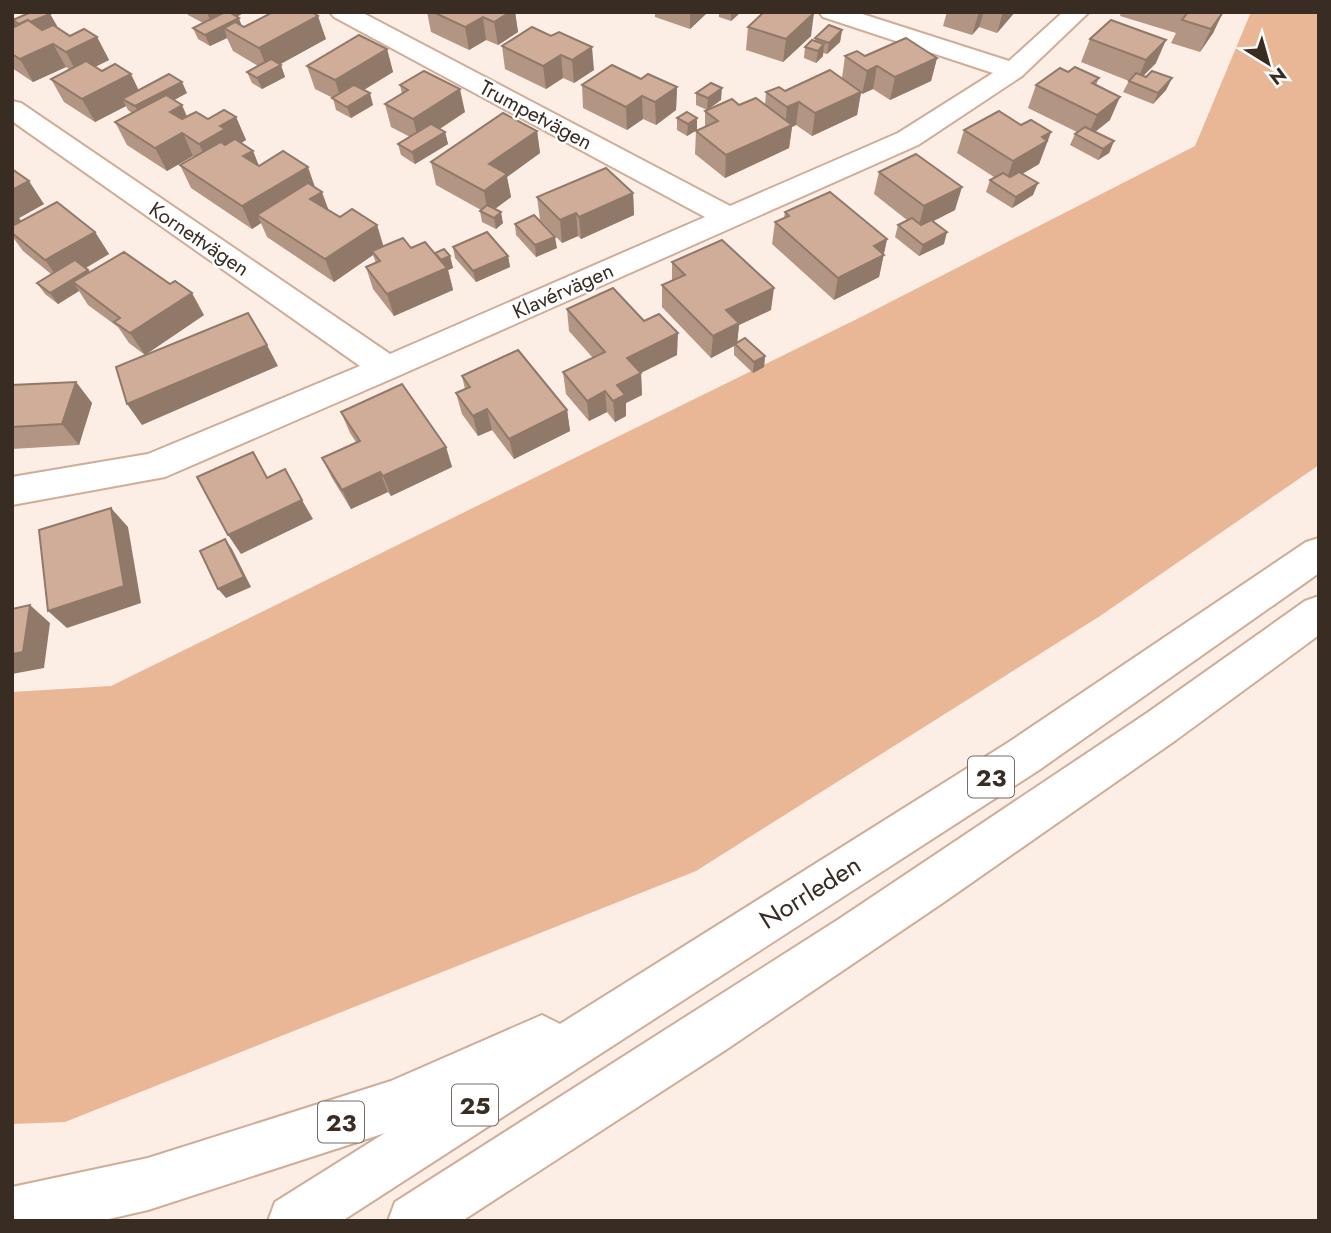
<svg xmlns="http://www.w3.org/2000/svg" width="1331" height="1233" viewBox="0 0 1331 1233" font-family="Jost,sans-serif">
	<style>
		.forest { fill: #e9b696 }
		.lines { fill: none; stroke-linecap: round; stroke-linejoin: round }
		.street-casing { stroke: #cfad98; stroke-width: 4 }
		.highway-casing { stroke: #cfad98; stroke-width: 4 }
		.street { fill: #fff; fill-rule: evenodd }
		.highway { fill: #fff; fill-rule: evenodd }
		.wall { fill: #b29583 }
		.shaded-wall { fill: #91796a }
		.building { fill: #cfad98; stroke: #91796a; stroke-width: 2 }
		.labels { text-anchor: middle; dominant-baseline: central; stroke-width: 5; stroke-linejoin: round; paint-order: stroke }
		.far-street-label { font-size: 21px; fill: #392c23; stroke: #fff }
		.shield { fill: #fff; stroke: #746b65; stroke-width: 2 }
		.shield-label { font-size: 24px; font-weight: bold; fill: #392c23 }
		.street-label { font-size: 26px; fill: #392c23; stroke: #fff }
	</style>
	<rect width="100%" height="100%" fill="#fcede5"/>
	<path class="forest" d="M1251 12H1319V465L1100 616 696 871 65 1122 12 1124V692L111 686 861 317 1195 146Z"/>
	<g class="lines">
		<g class="street-casing">
			<path id="street" d="M330 12H361L730 206 898 133 993 73 823 17 819 12H856L1009 61 1063 12H1089L1022 76 918 145 398 376 165 477 12 505V477L148 454 360 366 12 121V101L21 103 390 354 705 217 334 17Z"/>
		</g>
		<g class="highway-casing">
			<g id="highway">
				<path d="M1319 538V573L1039 770 342 1221H268L275 1202 385 1133 148 1210 100 1221H12V1187L148 1158 391 1081 542 1015 560 1024 1009 742 1306 542Z"/>
				<path d="M1319 596V635L1176 740 944 902 727 1049 462 1221H388L395 1202 839 919 1147 713 1305 601Z"/>
			</g>
		</g>
		<use href="#street" class="street"/>
		<use href="#highway" class="highway"/>
	</g>
	<g class="wall">
		<path d="M187 12H245L237 17 242 26 244 27 326 39 280 64 285 77 262 89 252 83 247 72 258 66 233 51 227 38 210 46 198 39 193 28 203 23 188 15Z"/>
		<path d="M427 12H515L518 32 498 45 486 40 469 50 431 32Z"/>
		<path d="M655 12H708L690 29 655 17Z"/>
		<path d="M719 12H741L731 21 719 17Z"/>
		<path d="M947 12H1015L997 33 979 27 972 35 943 26Z"/>
		<path d="M1121 12H1223L1213 33 1200 52 1171 43 1176 33 1120 16Z"/>
		<path d="M50 14 57 26H54L70 36 97 37 109 60 95 67 102 71 139 90 187 93 174 100 187 117 208 119 236 117 246 140 241 143 253 151 259 166 315 187 329 210 340 217 377 225 383 246 411 248 450 256 453 268 448 270 453 290 394 316 373 289 366 267 376 263 373 255 334 282 267 237 261 223 252 229 191 188 180 165 194 157 193 156 167 171 127 145 115 122 132 113 128 110 126 106 95 122 64 102 51 79 70 70 66 67 33 82 12 68V17L13 19Z"/>
		<path d="M532 27 594 70 574 83 563 78 546 89 505 69 502 46Z"/>
		<path d="M748 27 811 36 783 62 746 50Z"/>
		<path d="M842 30 840 42 827 54 823 53V56L816 63 804 58 805 47 815 41V38Z"/>
		<path d="M1090 39 1156 63 1143 76 1172 78 1166 90 1153 104 1123 92 1129 81 1081 62Z"/>
		<path d="M387 49 393 72 364 90 373 105 351 118 336 110 333 98 315 89 307 66Z"/>
		<path d="M845 56 937 58 931 81 890 100 873 89 862 94 861 93 857 115 812 136 796 125 792 127 789 148 725 178 695 154 696 131 705 127V111L739 105H765L766 92 785 91 842 78Z"/>
		<path d="M1068 72 1099 78 1096 85 1110 120 1095 132 1114 141 1109 153 1098 160 1070 145 1075 134 1077 132 1028 108 1036 85Z"/>
		<path d="M641 79 677 87 676 110 656 125 643 119 627 130 583 108 582 85Z"/>
		<path d="M400 85 465 112 440 129 445 132 448 144 415 164 401 155 398 144 410 137 391 127 385 104 402 94Z"/>
		<path d="M696 93 721 100 707 110 696 105Z"/>
		<path d="M677 118H697V130L687 136 677 130Z"/>
		<path d="M964 130 1051 132 1039 164 1022 174 1033 195 1012 208 986 192 990 180 994 177 957 153Z"/>
		<path d="M537 131 540 153 507 177 511 197 495 209 503 223 496 229 482 222 480 211 481 210 436 185 431 162Z"/>
		<path d="M12 169 44 204 19 218 21 221 95 232 109 254 86 268 90 272 204 315 145 355 129 343 118 327 88 305 79 291 58 304 45 294 37 283 51 274 23 251 12 236Z"/>
		<path d="M879 172 955 210 933 221 944 244 919 256 895 237 898 225 907 220 874 194Z"/>
		<path d="M633 193 634 215 581 239 578 236 562 243 540 220 537 197Z"/>
		<path d="M785 212 887 239 879 277 834 300 772 244 775 222 784 218Z"/>
		<path d="M515 224 557 248 536 257 516 235Z"/>
		<path d="M453 247 508 256 510 267 476 282 455 258Z"/>
		<path d="M672 262 771 310 739 325 737 342 765 356 764 367 753 373 734 355V346L711 358 662 307V285L672 281Z"/>
		<path d="M567 309 677 355 641 373 642 395 626 403V416L615 422 607 412 589 421 566 394 563 372 593 358 569 331Z"/>
		<path d="M462 376 567 410 570 431 514 459 492 430 478 436 462 414 456 393 465 389Z"/>
		<path d="M76 382 92 403 79 445 12 449V385Z"/>
		<path d="M341 412 446 447 452 467 391 496 388 492 351 509 332 478 322 458 356 442 350 433Z"/>
	</g>
	<g class="shaded-wall">
		<path d="M207 12H245L213 29Z"/>
		<path d="M510 12H515L518 32 498 45 494 22Z"/>
		<path d="M690 12H708L690 29Z"/>
		<path d="M731 12H741L731 21Z"/>
		<path d="M979 12H984L979 27 972 35Z"/>
		<path d="M1003 12H1015L997 33Z"/>
		<path d="M1223 12 1213 33 1200 52 1211 29Z"/>
		<path d="M814 13 811 36 783 62 786 39Z"/>
		<path d="M50 14 57 26 27 38 21 26Z"/>
		<path d="M318 16 326 39 268 71 259 48Z"/>
		<path d="M12 17 19 30 12 32Z"/>
		<path d="M483 17 486 40 469 50 465 27Z"/>
		<path d="M239 18 243 30 224 28 227 38 210 46 205 35Z"/>
		<path d="M842 30 840 42 827 54 829 43Z"/>
		<path d="M97 37 109 60 78 75 66 52Z"/>
		<path d="M1166 40 1156 63 1136 83 1146 60Z"/>
		<path d="M53 44 66 67 33 82 20 59Z"/>
		<path d="M824 44 823 56 816 63 818 51Z"/>
		<path d="M592 47 594 70 574 83 572 60Z"/>
		<path d="M387 49 393 72 342 103 335 80Z"/>
		<path d="M561 55 563 78 546 89 543 66Z"/>
		<path d="M937 58 931 81 890 100 895 77Z"/>
		<path d="M281 65 285 77 262 89 257 78Z"/>
		<path d="M877 66 873 89 862 94 867 71Z"/>
		<path d="M131 74 142 97 122 99 126 106 95 122 82 99Z"/>
		<path d="M1172 78 1166 90 1153 104 1158 93Z"/>
		<path d="M182 82 187 93 141 118 135 106Z"/>
		<path d="M677 87 676 110 656 125 655 102Z"/>
		<path d="M722 88 721 100 707 110 708 98Z"/>
		<path d="M460 89 465 112 419 142 413 119Z"/>
		<path d="M861 92 857 115 812 136 815 113Z"/>
		<path d="M370 93 373 105 351 118 347 107Z"/>
		<path d="M642 96 643 119 627 130 626 107Z"/>
		<path d="M1120 97 1110 120 1087 138 1097 115Z"/>
		<path d="M799 102 796 125 792 127 789 148 725 178 726 155 785 128 787 107Z"/>
		<path d="M182 105 192 128 183 133 193 156 167 171 155 148 170 112Z"/>
		<path d="M236 117 246 140 233 148 210 167 199 144 220 126Z"/>
		<path d="M697 118V130L687 136 688 124Z"/>
		<path d="M537 131 540 153 507 177 511 197 488 214 484 191 489 164Z"/>
		<path d="M445 132 448 144 415 164 412 152Z"/>
		<path d="M1051 132 1039 164 1005 184 1013 161 1042 137Z"/>
		<path d="M1114 141 1109 153 1098 160 1103 149Z"/>
		<path d="M253 151 262 174 243 156Z"/>
		<path d="M308 167 316 190 257 215 261 223 252 229 242 206Z"/>
		<path d="M29 181 44 204 19 218 26 228 12 233V190Z"/>
		<path d="M1038 183 1033 195 1012 208 1016 197Z"/>
		<path d="M962 187 955 210 918 229 924 206Z"/>
		<path d="M322 192 330 214 310 199Z"/>
		<path d="M633 193 634 215 581 239 579 217Z"/>
		<path d="M501 212 503 223 496 229 494 218Z"/>
		<path d="M576 213 578 236 562 243 560 220Z"/>
		<path d="M377 225 384 248 372 251 373 255 334 282 325 259Z"/>
		<path d="M95 232 109 254 61 282 45 260Z"/>
		<path d="M947 232 944 244 919 256 923 245Z"/>
		<path d="M555 237 557 248 536 257 535 245Z"/>
		<path d="M887 239 879 277 834 300 838 278 874 246Z"/>
		<path d="M450 256 453 268 448 270 453 290 394 316 387 294 439 261Z"/>
		<path d="M508 256 510 267 476 282 473 271Z"/>
		<path d="M88 270 96 281 73 282 79 291 58 304 50 293Z"/>
		<path d="M774 288 771 310 739 325 737 345 735 344 734 346 711 358 713 336 726 310Z"/>
		<path d="M192 293 204 315 145 355 130 333Z"/>
		<path d="M678 333 677 355 628 379 627 358Z"/>
		<path d="M267 345 278 366 142 425 127 404Z"/>
		<path d="M765 356 764 367 753 373 754 362Z"/>
		<path d="M641 373 642 395 626 403V416L615 422 613 401 617 385Z"/>
		<path d="M76 382 92 403 79 445 62 424Z"/>
		<path d="M605 391 607 412 589 421 587 401Z"/>
		<path d="M487 409 492 430 478 436 473 416Z"/>
		<path d="M567 410 570 431 514 459 509 439Z"/>
		<path d="M446 447 452 467 391 496 383 476Z"/>
		<path d="M380 472 388 492 351 509 342 490Z"/>
		<path d="M302 500 313 519 241 554 228 535Z"/>
		<path d="M111 508 128 527 141 603 67 628 48 611Z"/>
		<path d="M225 539 232 549 251 587 226 598 218 589Z"/>
		<path d="M30 605 50 623 44 668 12 674V654Z"/>
	</g>
	<g class="building">
		<path d="M31 12H48L50 14 30 22 28 20 19 24 13 20Z"/>
		<path d="M225 12H229L239 18 205 35 193 28Z"/>
		<path d="M273 12H312L318 16 259 48 224 28 235 22 244 27Z"/>
		<path d="M433 12H510L494 22 483 17 465 27Z"/>
		<path d="M764 12H813L814 13 786 39 748 27Z"/>
		<path d="M1188 12H1223L1211 29 1182 20Z"/>
		<path d="M28 20 42 30 53 25 70 36 84 29 97 37 66 52 53 44 20 59 12 54V28Z"/>
		<path d="M1111 20 1166 40 1146 60 1090 39Z"/>
		<path d="M829 25 842 30 829 43 815 38Z"/>
		<path d="M532 27 551 36 559 32 592 47 572 60 561 55 543 66 502 46Z"/>
		<path d="M359 35 387 49 335 80 307 66Z"/>
		<path d="M906 38 937 58 895 77 877 66 867 71 845 56 857 51 865 56Z"/>
		<path d="M812 40 824 44 818 51 805 47Z"/>
		<path d="M271 59 281 65 257 78 247 72Z"/>
		<path d="M86 61 102 71 115 64 131 74 82 99 51 79Z"/>
		<path d="M612 65 641 79 648 74 677 87 655 102 642 96 626 107 582 85Z"/>
		<path d="M1075 67 1099 78 1092 83 1120 97 1097 115 1036 85 1060 68 1068 72Z"/>
		<path d="M830 70 861 92 815 113 799 102 787 107 766 92 779 87 785 91Z"/>
		<path d="M424 71 460 89 413 119 385 104 408 90 400 85Z"/>
		<path d="M1152 71 1172 78 1158 93 1129 81 1136 73 1146 77Z"/>
		<path d="M169 74 182 82 135 106 122 99Z"/>
		<path d="M711 83 722 88 708 98 696 93Z"/>
		<path d="M354 85 370 93 347 107 332 98Z"/>
		<path d="M166 95 182 105 170 112 182 119 196 112 208 119 224 110 236 117 220 126 225 129 199 144 182 133 155 148 115 122Z"/>
		<path d="M756 98 792 125 726 155 696 131 718 121 705 111 732 99 739 105Z"/>
		<path d="M999 111 1021 125 1031 120 1051 132 1042 137 1047 141 1013 161 964 130Z"/>
		<path d="M687 112 697 118 688 124 677 118Z"/>
		<path d="M503 113 537 131 489 164 507 174 484 191 431 162Z"/>
		<path d="M431 124 445 132 412 152 398 144Z"/>
		<path d="M1085 127 1114 141 1103 149 1075 134Z"/>
		<path d="M235 139 253 151 243 156 259 166 283 151 308 167 242 206 180 165 221 142 225 145Z"/>
		<path d="M916 154 962 187 924 206 879 172Z"/>
		<path d="M606 168 633 193 579 217 576 213 560 220 537 197Z"/>
		<path d="M12 169 29 181 12 190Z"/>
		<path d="M1019 172 1038 183 1016 197 990 180 1003 173 1010 177Z"/>
		<path d="M308 183 322 192 310 199 340 217 352 209 377 225 325 259 257 215Z"/>
		<path d="M830 192 887 239 874 246 884 255 838 278 775 222 789 216 785 212Z"/>
		<path d="M57 202 95 232 45 260 12 233V226Z"/>
		<path d="M487 205 501 212 494 218 480 211Z"/>
		<path d="M534 215 555 237 535 245 515 224Z"/>
		<path d="M912 218 921 225 931 220 947 232 923 245 898 225Z"/>
		<path d="M487 232 508 256 473 271 453 247Z"/>
		<path d="M403 238 411 248 425 242 447 268 387 294 366 267 380 261 372 251Z"/>
		<path d="M722 240 774 288 726 310 739 323 713 336 662 285 685 275 672 262Z"/>
		<path d="M444 249 450 256 441 260 435 253Z"/>
		<path d="M124 252 170 284 175 281 192 293 130 333 114 322 120 318 73 282Z"/>
		<path d="M75 260 88 270 50 293 37 283Z"/>
		<path d="M613 288 644 321 659 314 678 333 627 358 641 373 617 385 625 395 613 401 605 391 587 401 563 372 605 352 567 309Z"/>
		<path d="M248 313 267 345 127 404 116 367Z"/>
		<path d="M745 338 765 356 754 362 735 344Z"/>
		<path d="M518 350 567 410 509 439 487 409 473 416 456 393 470 387 462 376Z"/>
		<path d="M76 382 62 424 12 427V385Z"/>
		<path d="M402 384 446 447 383 476 380 472 342 490 322 458 360 441 341 412Z"/>
		<path d="M253 452 267 478 285 469 302 500 228 535 197 477Z"/>
		<path d="M111 508 124 586 48 611 39 530Z"/>
		<path d="M225 539 244 577 218 589 200 551Z"/>
		<path d="M30 605 23 652 12 654V609Z"/>
	</g>
	<g class="labels">
		<g class="far-street-label">
			<text transform="translate(536 115) rotate(28)">Trumpetvägen</text>
			<text transform="translate(199 239) rotate(34)">Kornettvägen</text>
			<text transform="translate(563 291) rotate(-24)">Klavérvägen</text>
		</g>
		<g class="shield">
			<rect x="968" y="756.5" width="46" height="41" rx="5"/>
			<rect x="452" y="1084.5" width="46" height="41" rx="5"/>
			<rect x="318" y="1101.5" width="46" height="41" rx="5"/>
		</g>
		<g class="shield-label">
			<text x="991" y="777">23</text>
			<text x="475" y="1105">25</text>
			<text x="341" y="1122">23</text>
		</g>
		<g class="street-label">
			<text transform="translate(810 892) rotate(-32)">Norrleden</text>
		</g>
	</g>
	<rect width="1331" height="1233" fill="none" stroke="#392c23" stroke-width="28"/>
	<g transform="translate(1268 63) rotate(143)" stroke="#ffffff" stroke-width="5" paint-order="stroke">
	<path d="M0-5L12 26L0 18L-12 26Z" fill="#392c23"/>
	<text y="-10" font-size="19" font-weight="bold" text-anchor="middle" fill="#392c23">N</text>
	</g>
</svg>
